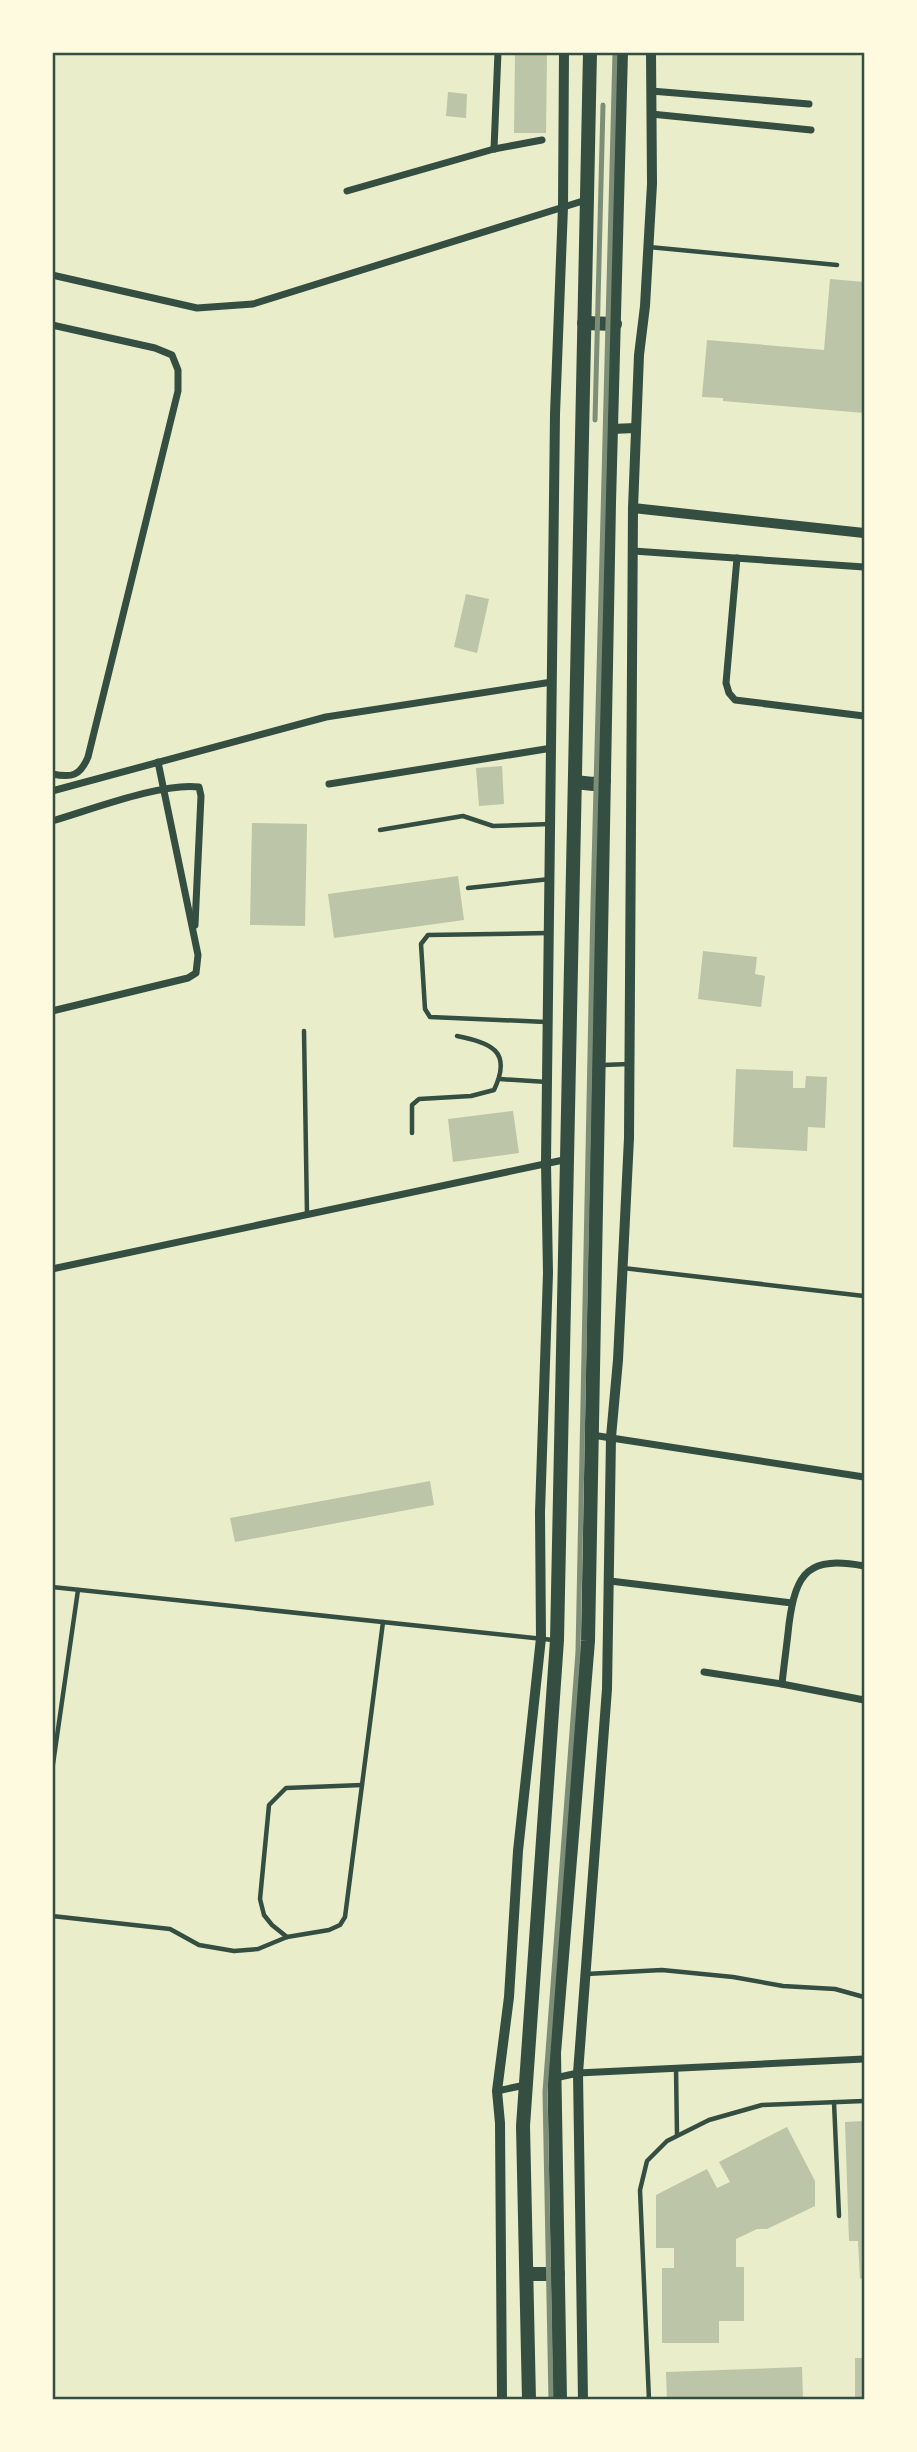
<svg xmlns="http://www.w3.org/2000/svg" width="917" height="2452" viewBox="0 0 917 2452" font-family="'IBM Plex Serif',serif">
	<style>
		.building { fill: #bcc5a7 }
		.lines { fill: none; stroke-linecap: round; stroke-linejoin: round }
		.service { stroke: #344e41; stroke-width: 4.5 }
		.minor { stroke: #344e41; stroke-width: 7 }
		.tertiary { stroke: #344e41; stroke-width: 10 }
		.primary { stroke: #344e41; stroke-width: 14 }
		.rail { stroke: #7c8e77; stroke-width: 5 }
		.neatline { fill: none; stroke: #344e41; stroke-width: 2.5 }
	</style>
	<rect width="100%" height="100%" fill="#e9edc9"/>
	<g class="building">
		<path d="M515 52H547L546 133H514Z"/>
		<path d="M448 92 467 94 466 118 446 116Z"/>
		<path d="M830 279 864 282V413L723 401V398L702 397 707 340 824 350Z"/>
		<path d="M466 594 489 599 477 653 454 647Z"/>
		<path d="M502 766 504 804 479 806 476 768Z"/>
		<path d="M252 823 307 824 305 926 250 925Z"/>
		<path d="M458 876 464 920 334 938 328 894Z"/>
		<path d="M703 951 757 957 755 974 765 976 761 1007 698 999Z"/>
		<path d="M736 1069 793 1071V1088H805L806 1076 827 1077 825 1128 808 1127 807 1151 733 1147Z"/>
		<path d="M513 1111 519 1153 453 1162 448 1119Z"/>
		<path d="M430 1481 434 1505 235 1542 230 1518Z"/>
		<path d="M864 2121V2278L860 2279 858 2241H849L845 2122Z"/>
		<path d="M787 2127 815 2181V2206L767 2229H757L736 2239V2267H744V2321H719V2343H662V2268H674V2248H656V2195L707 2169 717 2188 730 2182 719 2162Z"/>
		<rect x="855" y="2358" width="9" height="42"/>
		<path d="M802 2367 803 2400H667L666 2372Z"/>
	</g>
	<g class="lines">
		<g class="service">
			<path d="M649 247 837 265"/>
			<path d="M380 830 463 816 493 826 550 824"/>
			<path d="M468 888 550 879"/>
			<path d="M546 1022 430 1017 425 1009 421 944 428 935 549 933"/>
			<path d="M304 1031 307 1214"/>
			<path d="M603 1065 629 1064"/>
			<path d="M500 1079 547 1082"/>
			<path d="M412 1133V1105L419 1099 471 1096 494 1090C513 1050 490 1043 457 1036"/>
			<path d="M623 1268 864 1296"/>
			<path d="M52 1587 553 1640"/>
			<path d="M52 1771 78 1590"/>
			<path d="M52 1916 170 1929 199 1945 234 1951 258 1949 287 1937 329 1930 340 1925 345 1917 383 1622"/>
			<path d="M287 1937 272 1925 264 1915 260 1899 269 1805 286 1788 362 1785"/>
			<path d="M586 1974 662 1970 733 1977 783 1986 835 1989 864 1997"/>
			<path d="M676 2068 677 2135"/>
			<path d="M834 2102 839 2216"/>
			<path d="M649 2400 640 2190 647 2161 667 2141 709 2120 762 2105 864 2101"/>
		</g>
		<g class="minor">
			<path d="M651 91 809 104"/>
			<path d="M651 114 811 130"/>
			<path d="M494 149 498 52"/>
			<path d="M347 191 494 149 542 140"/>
			<path d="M52 275 197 308 253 304 586 200"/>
			<path d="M52 325 155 348 172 355 178 370V391L88 757C80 776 72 778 52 774"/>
			<path d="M633 551 864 567"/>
			<path d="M737 558 726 683 729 693 735 700 864 716"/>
			<path d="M329 784 552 748"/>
			<path d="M52 791 326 717 552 682"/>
			<path d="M52 821C90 810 163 782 199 787L201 796 195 925"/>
			<path d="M52 1011 188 978 196 973 198 955 158 762"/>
			<path d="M52 1269 568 1159"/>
			<path d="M592 1435 864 1477"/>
			<path d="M864 1566C809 1556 796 1571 789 1624 787 1644 784 1664 782 1684L864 1700"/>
			<path d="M610 1581 792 1603"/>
			<path d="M704 1672 782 1684"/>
			<path d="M555 2078 578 2073 864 2059"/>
			<path d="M497 2091 525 2085"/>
		</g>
		<g class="tertiary">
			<path d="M611 429 636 428"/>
			<path d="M633 508 864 533"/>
			<path d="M502 2400 500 2123 497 2091 509 1997 518 1851 541 1638 540 1512 548 1273 546 1163 555 414 563 207 564 52"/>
			<path d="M583 2400 578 2073 607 1689 611 1437 618 1360 629 1138 633 508 639 355 645 306 652 184 651 52"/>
		</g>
		<g class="primary">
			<path d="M584 323 615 324"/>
			<path d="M575 782 593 784 604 781"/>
			<path d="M527 2274H558"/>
			<path d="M529 2400 523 2126 557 1640 590 52"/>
			<path d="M560 2400 554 2053 588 1641 609 503 621 52"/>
		</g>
		<g class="rail">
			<path d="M595 420 603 105"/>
			<path d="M551 2400 545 2092 578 1652 593 904 615 52"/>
		</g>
	</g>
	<rect width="917" height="2452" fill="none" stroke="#fefae0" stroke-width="108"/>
	<rect x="54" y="54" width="809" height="2344" class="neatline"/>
</svg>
